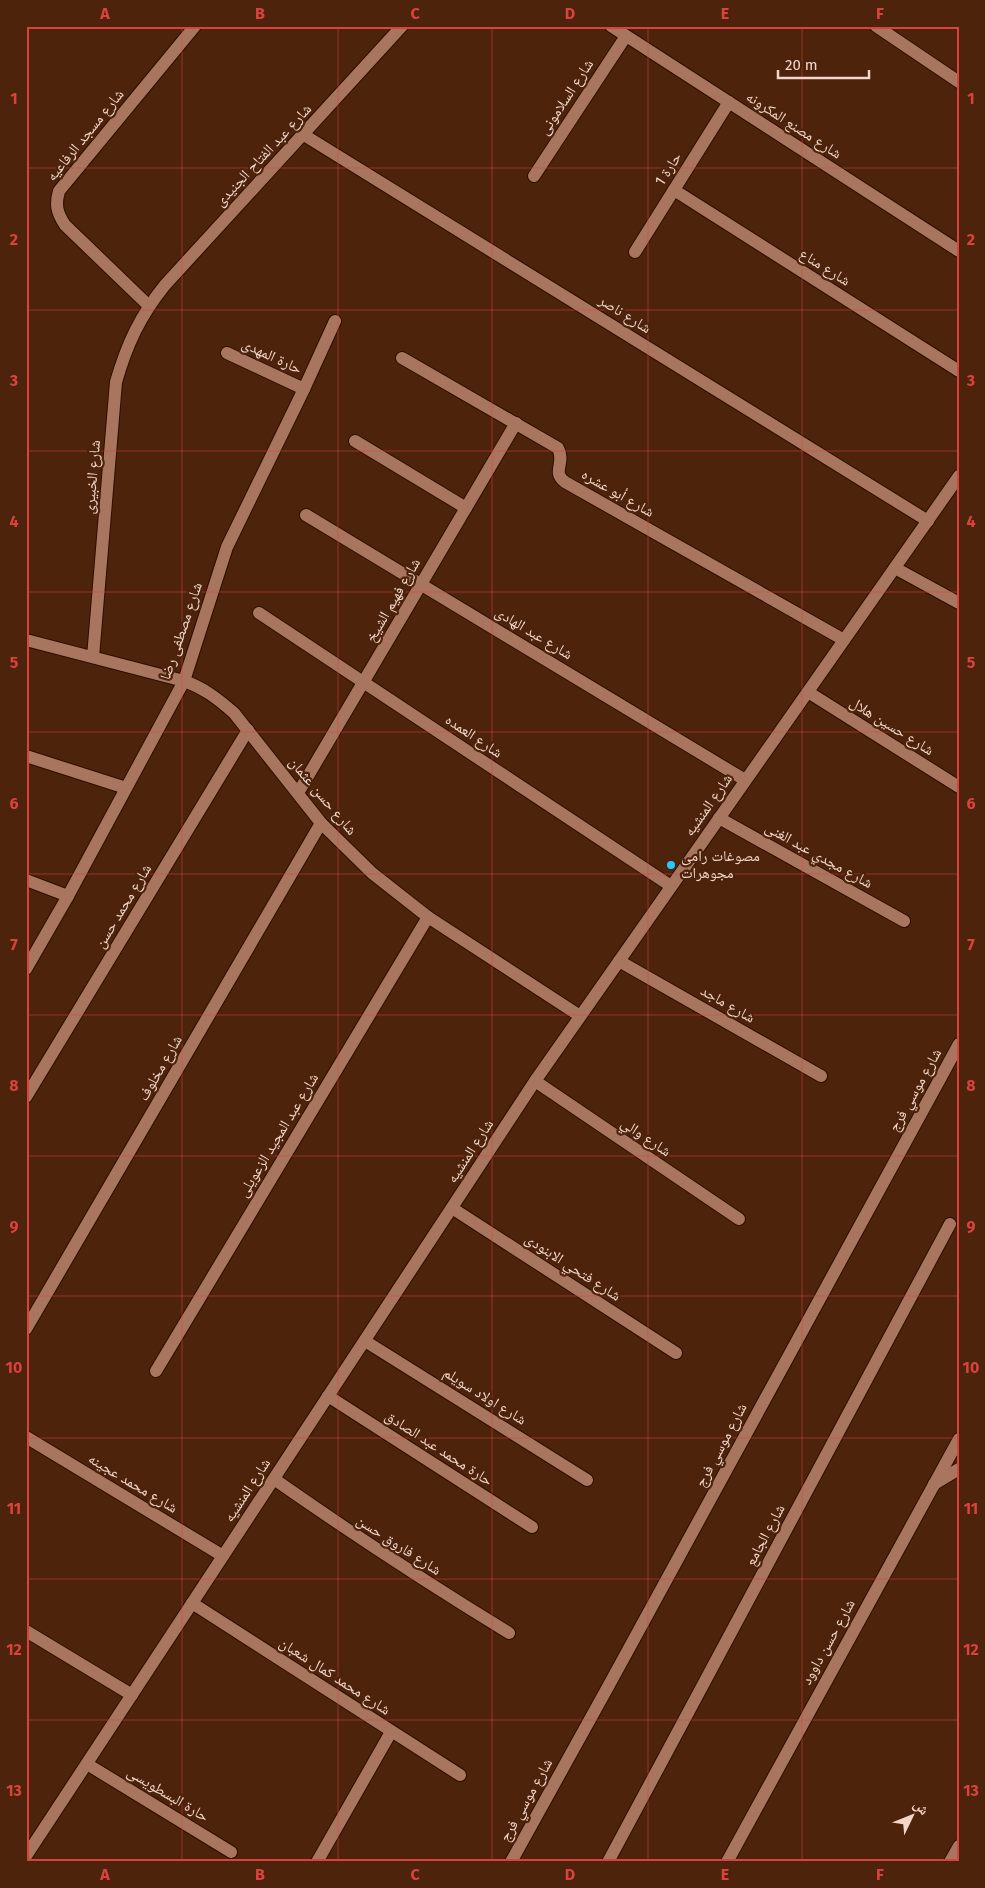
<svg xmlns="http://www.w3.org/2000/svg" width="985" height="1888" viewBox="0 0 985 1888" font-family="'Fira Sans','Noto Naskh Arabic',sans-serif">
	<style>
		.lines { fill: none; stroke-linecap: round; stroke-linejoin: round }
		.minor-casing { stroke: #2d0e00; stroke-width: 14 }
		.minor { stroke: #a8765e; stroke-width: 12 }
		.grid { fill: none; stroke: #da4240; stroke-width: 1; stroke-opacity: 0.55 }
		.poi-dot { fill: #26c9fe; stroke: #4d230c; stroke-width: 2 }
		.labels { text-anchor: middle; dominant-baseline: central; stroke-width: 4.5; stroke-linejoin: round; paint-order: stroke }
		.street-label { font-size: 15px; fill: #f2d6c9; stroke: #4d230c }
		.poi-label { font-size: 15px; fill: #f2d6c9; stroke: #4d230c; text-anchor: start }
		.neatline { fill: none; stroke: #da4240; stroke-width: 2 }
		.grid-label { font-size: 16px; text-anchor: middle; font-weight: bold; fill: #da4240 }
	</style>
	<rect width="100%" height="100%" fill="#4d230c"/>
	<g class="lines">
		<g class="minor-casing">
			<g id="minor">
				<path d="M611 26 959 251"/>
				<path d="M876 26 959 82"/>
				<path d="M304 135 928 521"/>
				<path d="M534 176 626 36"/>
				<path d="M674 190 959 371"/>
				<path d="M635 252 729 102"/>
				<path d="M149 306 65 225C57 213 55 205 59 191L195 26"/>
				<path d="M227 353 304 389"/>
				<path d="M402 358 558 448C566 463 551 472 565 482L844 640"/>
				<path d="M355 441 466 508"/>
				<path d="M306 515 745 780"/>
				<path d="M895 568 959 603"/>
				<path d="M259 613 671 886"/>
				<path d="M26 640 184 681C204 688 218 699 234 713L321 823 372 873 428 917 580 1016"/>
				<path d="M93 657 116 382C127 344 140 316 165 285L402 26"/>
				<path d="M808 692 959 787"/>
				<path d="M26 756 126 788"/>
				<path d="M298 793 516 423"/>
				<path d="M719 818 904 921"/>
				<path d="M26 880 68 896"/>
				<path d="M619 961 821 1076"/>
				<path d="M26 969 68 896 184 681 227 547 304 389 335 321"/>
				<path d="M535 1081 739 1219"/>
				<path d="M26 1097 248 730"/>
				<path d="M452 1208 676 1353"/>
				<path d="M26 1329 321 823"/>
				<path d="M365 1341 587 1480"/>
				<path d="M156 1371 428 917"/>
				<path d="M328 1396 532 1527"/>
				<path d="M26 1437 223 1556"/>
				<path d="M274 1479C351 1533 429 1584 509 1633"/>
				<path d="M934 1484 959 1469"/>
				<path d="M192 1603 460 1775"/>
				<path d="M26 1631 132 1695"/>
				<path d="M87 1764 231 1852"/>
				<path d="M26 1856 535 1081 959 476"/>
				<path d="M317 1862 391 1732"/>
				<path d="M511 1862 609 1685 959 1044"/>
				<path d="M608 1862 950 1224"/>
				<path d="M727 1862 959 1439"/>
				<path d="M950 1862 959 1846"/>
			</g>
		</g>
		<use href="#minor" class="minor"/>
	</g>
	<path class="grid" d="M182 26V1862M338 26V1862M492 26V1862M648 26V1862M802 26V1862M26 168H959M26 310H959M26 451H959M26 592H959M26 732H959M26 874H959M26 1015H959M26 1156H959M26 1296H959M26 1438H959M26 1579H959M26 1720H959"/>
	<circle class="poi-dot" cx="671" cy="865" r="5"/>
	<g class="labels">
		<g class="street-label">
			<text transform="translate(566 97) rotate(-57)">شارع السلامونى</text>
			<text transform="translate(794 125) rotate(33)">شارع مصنع المكرونه</text>
			<text transform="translate(85 135) rotate(-51)">شارع مسجد الرفاعيه</text>
			<text transform="translate(263 155) rotate(-47)">شارع عبد الفتاح الجنيدى</text>
			<text transform="translate(668 169) rotate(-58)">حارة 1</text>
			<text transform="translate(825 267) rotate(32)">شارع مناع</text>
			<text transform="translate(625 314) rotate(32)">شارع ناصر</text>
			<text transform="translate(272 356) rotate(25)">حارة المهدى</text>
			<text transform="translate(92 477) rotate(-85)">شارع الخبيرى</text>
			<text transform="translate(618 493) rotate(30)">شارع أبو عشره</text>
			<text transform="translate(393 600) rotate(-60)">شارع فهيم الشيخ</text>
			<text transform="translate(181 631) rotate(-71)">شارع مصطفى رضا</text>
			<text transform="translate(534 633) rotate(31)">شارع عبد الهادى</text>
			<text transform="translate(892 726) rotate(32)">شارع حسين هلال</text>
			<text transform="translate(474 736) rotate(34)">شارع العمده</text>
			<text transform="translate(323 796) rotate(50)">شارع حسن عثمان</text>
			<text transform="translate(708 805) rotate(-55)">شارع المنشيه</text>
			<text transform="translate(819 855) rotate(29)">شارع مجدي عبد الغنى</text>
			<text transform="translate(123 906) rotate(-59)">شارع محمد حسن</text>
			<text transform="translate(728 1004) rotate(30)">شارع ماجد</text>
			<text transform="translate(160 1068) rotate(-60)">شارع مخلوف</text>
			<text transform="translate(915 1090) rotate(-61)">شارع موسي فرج</text>
			<text transform="translate(278 1135) rotate(-59)">شارع عبد المجيد الزعويلى</text>
			<text transform="translate(646 1137) rotate(34)">شارع والي</text>
			<text transform="translate(470 1151) rotate(-57)">شارع المنشيه</text>
			<text transform="translate(573 1267) rotate(33)">شارع فتحي الابنودى</text>
			<text transform="translate(485 1396) rotate(32)">شارع اولاد سويلم</text>
			<text transform="translate(721 1445) rotate(-62)">شارع موسي فرج</text>
			<text transform="translate(439 1448) rotate(33)">حارة محمد عبد الصادق</text>
			<text transform="translate(133 1483) rotate(31)">شارع محمد عجينه</text>
			<text transform="translate(247 1490) rotate(-57)">شارع المنشيه</text>
			<text transform="translate(765 1535) rotate(-62)">شارع الجامع</text>
			<text transform="translate(399 1545) rotate(33)">شارع فاروق حسن</text>
			<text transform="translate(828 1642) rotate(-61)">شارع حسن داوود</text>
			<text transform="translate(335 1676) rotate(33)">شارع محمد كمال شعبان</text>
			<text transform="translate(168 1794) rotate(31)">حارة البسطويسى</text>
			<text transform="translate(526 1800) rotate(-61)">شارع موسي فرج</text>
		</g>
		<g class="poi-label">
			<text x="681" y="856">مصوغات رامى<tspan x="681" dy="17">مجوهرات</tspan></text>
		</g>
	</g>
	<rect width="985" height="1888" fill="none" stroke="#4d230c" stroke-width="55"/>
	<g transform="translate(912 1816) rotate(47)" stroke="#4d230c" stroke-width="4" paint-order="stroke">
	<path d="M0-4L9 19L0 12L-9 19Z" fill="#f2d6c9"/>
	<text y="-8" font-size="14" font-weight="bold" text-anchor="middle" fill="#f2d6c9">ش</text>
	</g>
	<path d="M778 70v8h91v-8" fill="none" stroke="#f2d6c9" stroke-width="2.5"/>
	<text x="785" y="70" font-size="15" fill="#f2d6c9" stroke="#4d230c" stroke-width="4" paint-order="stroke">20 m</text>
	<rect x="28" y="28" width="930" height="1832" class="neatline"/>
	<g class="grid-label">
		<text x="105" y="19">A</text>
		<text x="260" y="19">B</text>
		<text x="415" y="19">C</text>
		<text x="570" y="19">D</text>
		<text x="725" y="19">E</text>
		<text x="880" y="19">F</text>
		<text x="14" y="104">1</text>
		<text x="971" y="104">1</text>
		<text x="14" y="245">2</text>
		<text x="971" y="245">2</text>
		<text x="14" y="386">3</text>
		<text x="971" y="386">3</text>
		<text x="14" y="527">4</text>
		<text x="971" y="527">4</text>
		<text x="14" y="668">5</text>
		<text x="971" y="668">5</text>
		<text x="14" y="809">6</text>
		<text x="971" y="809">6</text>
		<text x="14" y="950">7</text>
		<text x="971" y="950">7</text>
		<text x="14" y="1091">8</text>
		<text x="971" y="1091">8</text>
		<text x="14" y="1232">9</text>
		<text x="971" y="1232">9</text>
		<text x="14" y="1373">10</text>
		<text x="971" y="1373">10</text>
		<text x="14" y="1514">11</text>
		<text x="971" y="1514">11</text>
		<text x="14" y="1655">12</text>
		<text x="971" y="1655">12</text>
		<text x="14" y="1796">13</text>
		<text x="971" y="1796">13</text>
		<text x="105" y="1880">A</text>
		<text x="260" y="1880">B</text>
		<text x="415" y="1880">C</text>
		<text x="570" y="1880">D</text>
		<text x="725" y="1880">E</text>
		<text x="880" y="1880">F</text>
	</g>
</svg>
